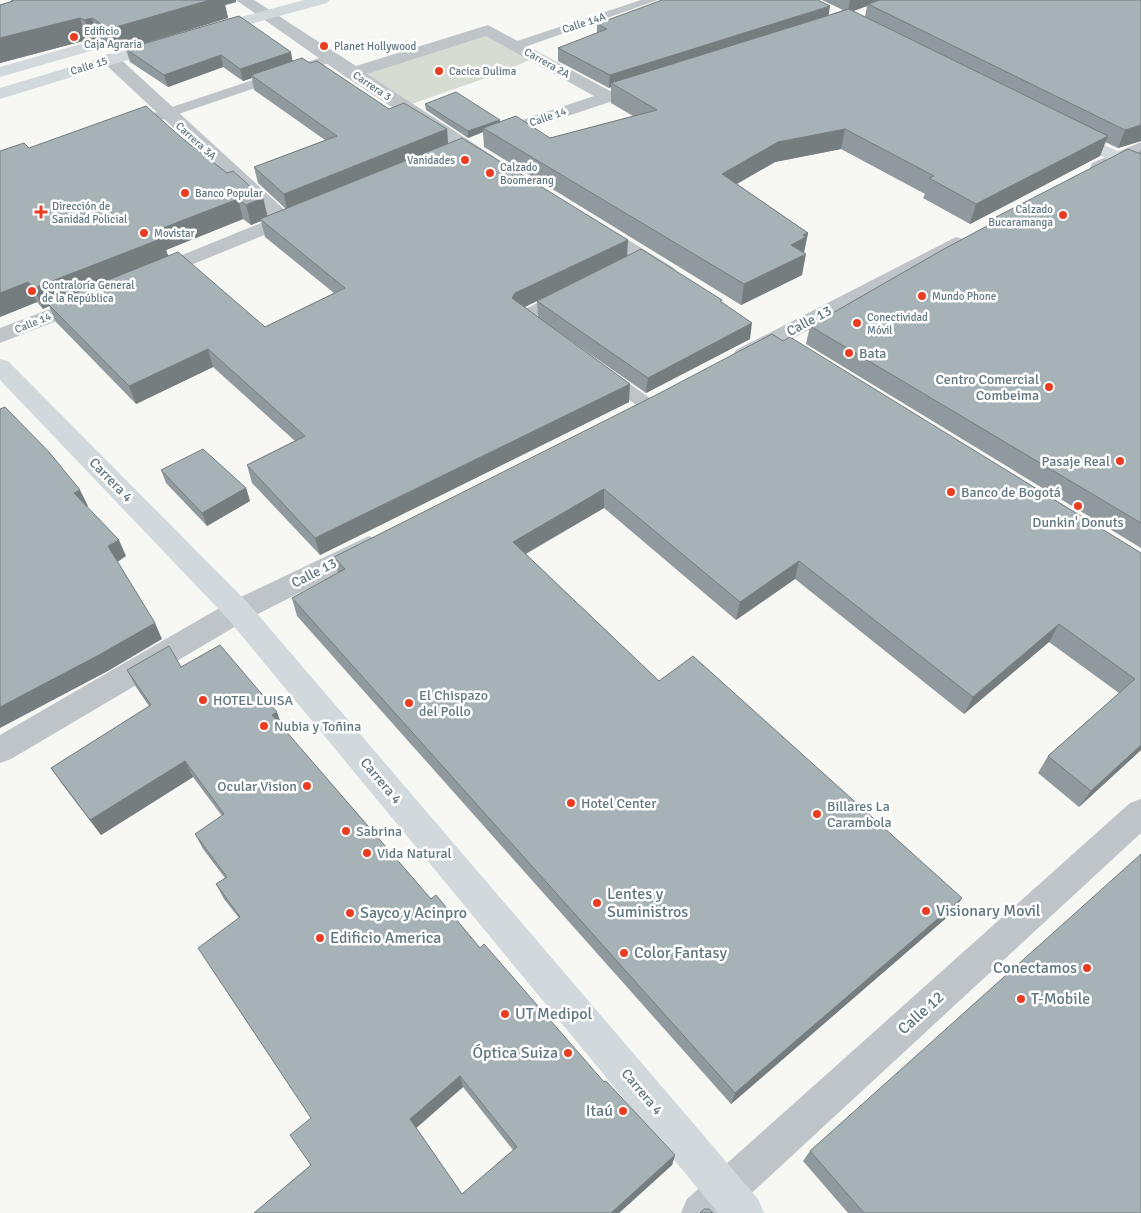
<svg xmlns="http://www.w3.org/2000/svg" width="1141" height="1213" viewBox="0 0 1141 1213" font-family="Signika,sans-serif">
	<style>
		.green { fill: #d7dcd3 }
		.lines { fill: none; stroke-linecap: round; stroke-linejoin: round }
		.lane { fill: #bec4c7; fill-rule: evenodd }
		.street { fill: #bec4c7; fill-rule: evenodd }
		.secondary { fill: #d2d9dc; fill-rule: evenodd }
		.wall { fill: #90999d; fill-rule: evenodd }
		.shaded-wall { fill: #757d7f }
		.building { fill: #a7b2b6; stroke: #757d7f; fill-rule: evenodd }
		.poi-dot { fill: #ea3c21; stroke: #fff; stroke-width: 2 }
		.labels { text-anchor: middle; dominant-baseline: central; stroke-width: 5; stroke-linejoin: round; paint-order: stroke }
		.far-street-label { font-size: 11px; fill: #617680; stroke: #fff }
		.far-poi-label { font-size: 11px; fill: #617680; stroke: #fff; text-anchor: start }
		.street-label { font-size: 14px; fill: #617680; stroke: #fff }
		.poi-label { font-size: 14px; fill: #617680; stroke: #fff; text-anchor: start }
		.near-poi-label { font-size: 16px; fill: #617680; stroke: #fff; text-anchor: start }
		.near-street-label { font-size: 16px; fill: #617680; stroke: #fff }
	</style>
	<rect width="100%" height="100%" fill="#f7f7f4"/>
	<path class="green" d="M487 32 534 58 500 73 403 107 354 74Z"/>
	<g class="lines">
		<g class="lane">
			<path d="M641 0H658L519 49H511L509 46 511 43Z"/>
			<path d="M331 54 337 58 335 61 137 128H127L126 125 127 122Z"/>
			<path d="M562 291 570 296 567 299 534 317 545 326 543 329H531L515 316 517 313Z"/>
			<path d="M607 371 613 372 654 401 657 405 654 409H642L601 380 599 376 601 372Z"/>
		</g>
		<g class="street">
			<path d="M236 0H254L356 66 488 25 610 91 646 79 652 80 655 84 652 88 492 141 486 140 483 136 486 132 594 96 486 36 367 74 493 156 495 160 493 164H479L346 77Z"/>
			<path d="M110 54 116 55 287 212 297 209 304 211 307 215 304 219 159 278 152 280 145 278 142 274 145 270 271 219 104 63 102 59 104 55Z"/>
			<path d="M1141 142V154C1127 161 1108 175 1092 171L1090 167 1092 163Z"/>
			<path d="M597 223 604 225 674 268 677 272 674 276 667 278 660 276 590 233 587 229 590 225Z"/>
			<path d="M956 237 963 239 966 243 963 247 752 360 744 362 736 360 733 355 736 350Z"/>
			<path d="M87 295 95 296 98 301 95 306 0 343V328Z"/>
			<path d="M369 536 378 539 382 546 378 553 248 619 11 759 0 763V735L228 603Z"/>
			<path d="M1141 799V833L730 1213H681L687 1199 1130 803Z"/>
		</g>
		<g class="secondary">
			<path d="M304 0H330L327 3 210 35 202 30 204 27Z"/>
			<path d="M164 39 170 41 172 44 170 47 0 99V88Z"/>
			<path d="M88 42 96 47 94 50 0 77V67Z"/>
			<path d="M1068 128 1141 162V175L1062 137 1059 133 1062 129Z"/>
			<path d="M0 359 8 361 248 603 758 1199 764 1213H718L228 619 0 380Z"/>
		</g>
	</g>
	<g class="wall">
		<path d="M11 0H236V2L225 5 228 18 116 52 99 41 92 42 87 40 0 63V5L11 2Z"/>
		<path d="M822 0H1141V141L1118 148 1105 142 1100 156 970 224 923 198 925 194 841 149 775 162 737 184 808 233 804 253 802 275 741 305 484 147 483 132 468 138 426 110 425 104 500 120V122L550 138 633 116 611 103V87L609 88 558 61V48L597 33V24L829 15 843 10ZM867 6 865 17 853 11Z"/>
		<path d="M239 16 293 61 310 63 389 109 447 129 448 144 627 256 722 302 750 339 646 393 557 331 629 402 320 555 252 483 247 465 295 441 213 367 136 404 56 322 49 306 43 309 37 302 0 317V151L29 148 182 138 227 173 263 198 267 216 286 209 258 183 254 167 325 140 254 90 252 78 243 81 223 67 168 87 130 62 126 49ZM243 219 251 225 261 221 265 237 334 293 265 327 168 256 166 250ZM550 295 537 301 538 317 525 307Z"/>
		<path d="M1141 149V548L806 344 810 326 995 222 996 217 1139 153Z"/>
		<path d="M783 341 1141 553V750L1079 807 1038 773 1048 756 1119 693 1049 642 964 714 795 579 736 620 604 508 526 554 659 681 962 898 952 913 731 1104 297 616 292 598 338 573 334 557Z"/>
		<path d="M161 470 246 488 250 501 207 526 166 483Z"/>
		<path d="M181 667 283 728 431 899 480 948 604 1082 675 1155 672 1165 619 1213H254L311 1165V1118L239 918 224 899 216 884 225 878 203 849 195 834 222 816 193 777 101 835 62 784 51 768 149 706 136 687 127 670ZM463 1087 513 1150 462 1194 416 1128Z"/>
		<path d="M810 1151 1141 1213H848L803 1161Z"/>
	</g>
	<g class="shaded-wall">
		<path d="M210 0H236V2L225 5 228 18 116 52 109 29Z"/>
		<path d="M850 0H888L868 4 867 6 848 13Z"/>
		<path d="M830 6 828 19 611 83V87L609 88 610 75Z"/>
		<path d="M80 18 87 40 0 63V38Z"/>
		<path d="M92 18 99 41 92 42 85 20Z"/>
		<path d="M291 52 293 64 251 75 252 78 243 81 240 69Z"/>
		<path d="M221 55 223 67 168 87 164 75Z"/>
		<path d="M500 120 501 126 483 128V132L468 138V131Z"/>
		<path d="M1141 125V141L1118 148 1125 130Z"/>
		<path d="M447 129 448 145 287 210 284 194Z"/>
		<path d="M845 129 841 149 775 162 719 194 722 174 778 142Z"/>
		<path d="M1108 136 1100 156 970 224 976 204Z"/>
		<path d="M263 198 268 218 260 219 261 221 251 225 246 205Z"/>
		<path d="M238 199 243 219 166 250 169 258 48 304 49 306 43 309 34 288 155 231Z"/>
		<path d="M808 233 803 256 806 254 802 275 741 305 744 284 803 235Z"/>
		<path d="M628 240 627 257 516 311 512 298 515 293Z"/>
		<path d="M28 282 37 302 0 317V293Z"/>
		<path d="M752 323 750 339 646 393 648 378Z"/>
		<path d="M208 349 213 367 136 404 129 386Z"/>
		<path d="M630 384 629 402 320 555 315 538Z"/>
		<path d="M246 488 250 501 207 526 202 513Z"/>
		<path d="M604 489V508L514 560 513 542Z"/>
		<path d="M80 490 88 506 82 509 74 493Z"/>
		<path d="M119 540 126 556 116 563 108 546Z"/>
		<path d="M799 561 795 579 736 620 740 602Z"/>
		<path d="M155 623 162 639 108 671 0 728V707Z"/>
		<path d="M1059 624 1049 642 964 714 973 697Z"/>
		<path d="M277 712 283 729 272 715Z"/>
		<path d="M1141 745V750L1079 807 1091 791Z"/>
		<path d="M185 761 193 777 101 835 90 820Z"/>
		<path d="M962 898 952 913 731 1104 735 1093Z"/>
		<path d="M460 1076 463 1087 414 1130 410 1119Z"/>
		<path d="M675 1155 672 1165 619 1213H611Z"/>
	</g>
	<g class="building">
		<path d="M12 0H210L109 29 92 18 85 20 80 18 0 38V5L13 1Z"/>
		<path d="M662 0H818L830 6 610 75 558 48 607 29 597 24Z"/>
		<path d="M880 0H1141V125L1125 130 868 4Z"/>
		<path d="M849 9 1108 136 976 204 929 178 934 176 845 129 778 142 722 174 808 233 803 235 806 237 791 245 806 254 744 284 483 128 516 116 550 138 657 110 611 83Z"/>
		<path d="M239 16 291 52 240 69 221 55 164 75 126 49Z"/>
		<path d="M302 58 310 63 317 61 389 109 404 103 447 129 284 194 254 167 337 136 251 75Z"/>
		<path d="M456 92 500 120 468 131 425 104Z"/>
		<path d="M146 106 182 138 227 173 233 171 263 198 246 205 238 199 155 231 163 238 34 288 28 282 0 293V151L24 143 29 148Z"/>
		<path d="M462 138 628 240 515 293 512 298 630 384 315 538 247 465 305 436 208 349 129 386 48 304 178 252 265 327 345 288 260 219Z"/>
		<path d="M1128 149 1141 154V523L810 326 944 249 1000 219 996 217Z"/>
		<path d="M641 249 722 300 720 301 752 323 648 378 537 301Z"/>
		<path d="M772 334 783 341 790 337 1141 553V745L1091 791 1048 756 1135 679 1059 624 973 697 799 561 740 602 604 489 513 542 659 681 693 656 962 898 735 1093 292 598 345 569 334 557 658 394Z"/>
		<path d="M5 407 49 452 80 490 74 493 119 540 108 546 155 623 99 655 0 707V409Z"/>
		<path d="M203 449 246 488 202 513 161 470Z"/>
		<path d="M220 645 277 712 272 715 431 899 436 895 480 948 484 944 604 1082 606 1081 675 1155 611 1213H254L311 1165 290 1135 311 1118 198 948 240 917 216 884 227 877 195 834 224 814 185 761 90 820 51 768 151 705 127 670 169 646 181 667ZM460 1076 517 1147 462 1194 410 1119Z"/>
		<path d="M1141 854V1213H864L810 1151Z"/>
		<path d="M704 1209H709L713 1213H700Z"/>
	</g>
	<g class="poi-dot">
		<circle cx="74" cy="37" r="5"/>
		<circle cx="324" cy="46" r="5"/>
		<circle cx="439" cy="71" r="5"/>
		<circle cx="465" cy="160" r="5"/>
		<circle cx="490" cy="173" r="5"/>
		<circle cx="185" cy="193" r="5"/>
		<path d="M38.5 204.5h5v5h5v5h-5v5h-5v-5h-5v-5h5z"/>
		<circle cx="1063" cy="215" r="5"/>
		<circle cx="144" cy="233" r="5"/>
		<circle cx="32" cy="291" r="5"/>
		<circle cx="922" cy="296" r="5"/>
		<circle cx="857" cy="323" r="5"/>
		<circle cx="849" cy="353" r="5"/>
		<circle cx="1049" cy="387" r="5"/>
		<circle cx="1120" cy="461" r="5"/>
		<circle cx="951" cy="492" r="5"/>
		<circle cx="1078" cy="506" r="5"/>
		<circle cx="203" cy="700" r="5"/>
		<circle cx="409" cy="703" r="5"/>
		<circle cx="264" cy="726" r="5"/>
		<circle cx="307" cy="786" r="5"/>
		<circle cx="571" cy="803" r="5"/>
		<circle cx="817" cy="814" r="5"/>
		<circle cx="346" cy="831" r="5"/>
		<circle cx="367" cy="853" r="5"/>
		<circle cx="597" cy="903" r="5"/>
		<circle cx="926" cy="911" r="5"/>
		<circle cx="350" cy="913" r="5"/>
		<circle cx="320" cy="938" r="5"/>
		<circle cx="624" cy="953" r="5"/>
		<circle cx="1087" cy="968" r="5"/>
		<circle cx="1021" cy="999" r="5"/>
		<circle cx="505" cy="1014" r="5"/>
		<circle cx="568" cy="1053" r="5"/>
		<circle cx="623" cy="1111" r="5"/>
	</g>
	<g class="labels">
		<g class="far-street-label">
			<text transform="translate(584 23) rotate(-18)">Calle 14A</text>
			<text transform="translate(547 63) rotate(29)">Carrera 2A</text>
			<text transform="translate(89 66) rotate(-17)">Calle 15</text>
			<text transform="translate(372 86) rotate(34)">Carrera 3</text>
			<text transform="translate(548 117) rotate(-19)">Calle 14</text>
			<text transform="translate(196 141) rotate(42)">Carrera 3A</text>
			<text transform="translate(33 323) rotate(-22)">Calle 14</text>
		</g>
		<g class="far-poi-label">
			<text x="84" y="31">Edificio<tspan x="84" dy="13">Caja Agraria</tspan></text>
			<text x="334" y="46">Planet Hollywood</text>
			<text x="449" y="71">Cacica Dulima</text>
			<text x="455" y="160" text-anchor="end">Vanidades</text>
			<text x="500" y="167">Calzado<tspan x="500" dy="13">Boomerang</tspan></text>
			<text x="195" y="193">Banco Popular</text>
			<text x="52" y="206">Dirección de<tspan x="52" dy="13">Sanidad Policial</tspan></text>
			<text x="1053" y="209" text-anchor="end">Calzado<tspan x="1053" dy="13">Bucaramanga</tspan></text>
			<text x="154" y="233">Movistar</text>
			<text x="42" y="285">Contraloría General<tspan x="42" dy="13">de la República</tspan></text>
			<text x="932" y="296">Mundo Phone</text>
			<text x="867" y="317">Conectividad<tspan x="867" dy="13">Móvil</tspan></text>
		</g>
		<g class="street-label">
			<text transform="translate(809 321) rotate(-28)">Calle 13</text>
			<text transform="translate(111 480) rotate(46)">Carrera 4</text>
			<text transform="translate(314 573) rotate(-27)">Calle 13</text>
			<text transform="translate(381 781) rotate(50)">Carrera 4</text>
			<text transform="translate(642 1092) rotate(50)">Carrera 4</text>
		</g>
		<g class="poi-label">
			<text x="859" y="353">Bata</text>
			<text x="1039" y="379" text-anchor="end">Centro Comercial<tspan x="1039" dy="16">Combeima</tspan></text>
			<text x="1110" y="461" text-anchor="end">Pasaje Real</text>
			<text x="961" y="492">Banco de Bogotá</text>
			<text x="1078" y="522" text-anchor="middle">Dunkin' Donuts</text>
			<text x="419" y="695">El Chispazo<tspan x="419" dy="16">del Pollo</tspan></text>
			<text x="213" y="700">HOTEL LUISA</text>
			<text x="274" y="726">Nubia y Toñina</text>
			<text x="297" y="786" text-anchor="end">Ocular Vision</text>
			<text x="581" y="803">Hotel Center</text>
			<text x="827" y="806">Billares La<tspan x="827" dy="16">Carambola</tspan></text>
			<text x="356" y="831">Sabrina</text>
			<text x="377" y="853">Vida Natural</text>
		</g>
		<g class="near-poi-label">
			<text x="607" y="894">Lentes y<tspan x="607" dy="18">Suministros</tspan></text>
			<text x="936" y="911">Visionary Movil</text>
			<text x="360" y="913">Sayco y Acinpro</text>
			<text x="330" y="938">Edificio America</text>
			<text x="634" y="953">Color Fantasy</text>
			<text x="1077" y="968" text-anchor="end">Conectamos</text>
			<text x="1031" y="999">T-Mobile</text>
			<text x="515" y="1014">UT Medipol</text>
			<text x="558" y="1053" text-anchor="end">Óptica Suiza</text>
			<text x="613" y="1111" text-anchor="end">Itaú</text>
		</g>
		<g class="near-street-label">
			<text transform="translate(921 1013) rotate(-42)">Calle 12</text>
		</g>
	</g>
</svg>
